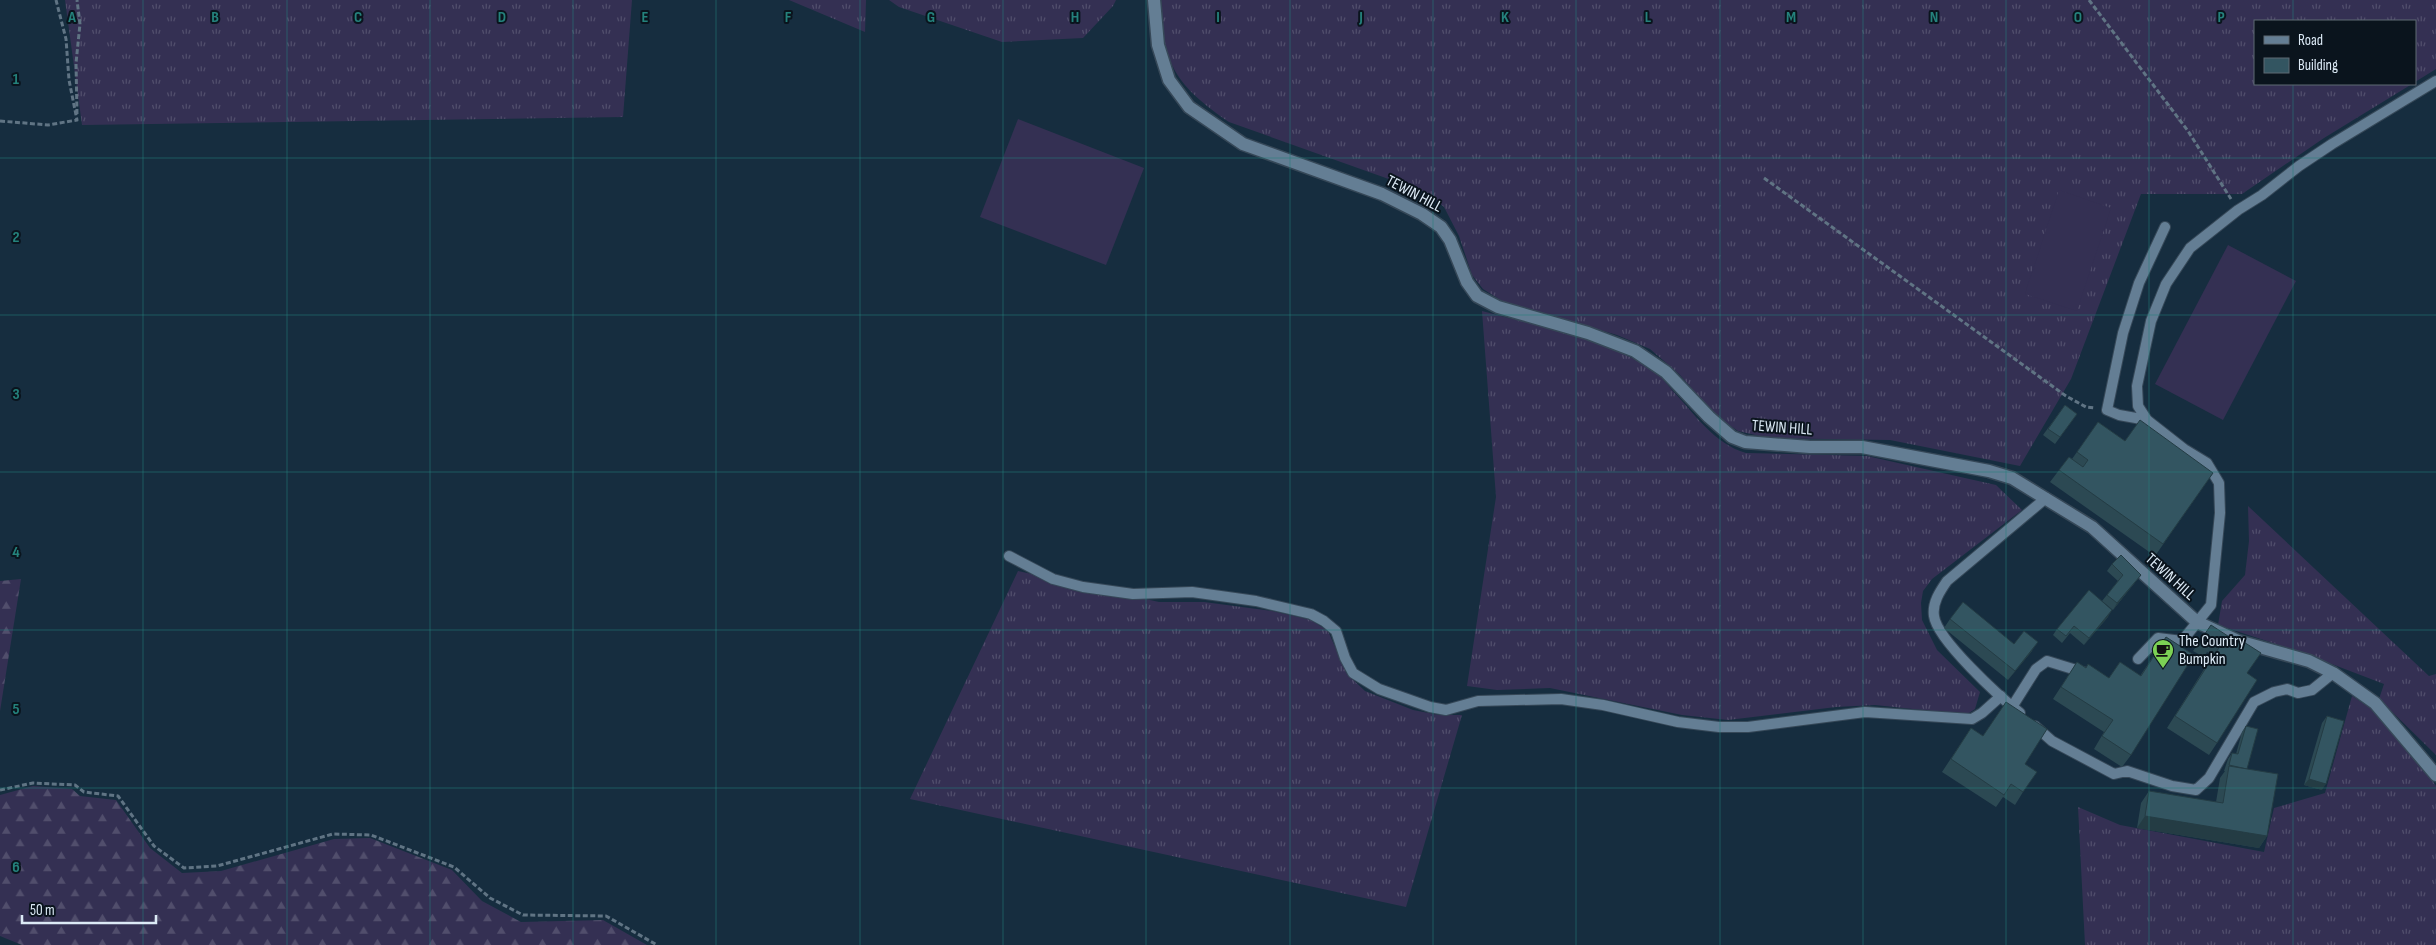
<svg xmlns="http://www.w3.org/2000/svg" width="2436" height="945" viewBox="0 0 2436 945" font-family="'Sofia Sans Condensed',sans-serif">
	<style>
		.grass { fill: url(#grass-tufts) }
		.forest { fill: url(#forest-firs) }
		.pitch { fill: #343053 }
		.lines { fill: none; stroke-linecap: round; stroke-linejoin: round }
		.service-casing { stroke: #364858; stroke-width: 12 }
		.minor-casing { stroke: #364858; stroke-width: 15 }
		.path { stroke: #607484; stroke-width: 3; stroke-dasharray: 5 2.5; stroke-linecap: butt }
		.service { stroke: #647e94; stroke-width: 10 }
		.minor { stroke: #647e94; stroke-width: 12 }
		.wall { fill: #2c4953 }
		.shaded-wall { fill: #243c44 }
		.building { fill: #335561; stroke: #243c44 }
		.grid { fill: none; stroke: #24827c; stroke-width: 1; stroke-opacity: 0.55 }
		.labels { text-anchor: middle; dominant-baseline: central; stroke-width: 4; stroke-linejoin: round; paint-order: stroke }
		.street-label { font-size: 16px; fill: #dceaf6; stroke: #0a141d }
		.poi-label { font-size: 16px; fill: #dceaf6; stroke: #0a141d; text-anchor: start }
		.grid-label { font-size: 16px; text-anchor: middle; font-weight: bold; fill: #24827c; stroke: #0a141d; stroke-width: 4; stroke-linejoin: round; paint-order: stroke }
	</style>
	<defs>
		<pattern id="grass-tufts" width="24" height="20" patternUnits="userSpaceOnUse" patternTransform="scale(1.25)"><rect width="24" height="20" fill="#343053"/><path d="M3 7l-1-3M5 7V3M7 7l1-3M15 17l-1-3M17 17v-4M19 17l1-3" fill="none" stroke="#514e6c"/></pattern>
		<pattern id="forest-firs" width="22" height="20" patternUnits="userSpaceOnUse" patternTransform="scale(1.25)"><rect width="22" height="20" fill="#343053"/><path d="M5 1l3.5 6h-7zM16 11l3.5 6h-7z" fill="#514e6c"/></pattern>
	</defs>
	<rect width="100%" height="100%" fill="#162d3f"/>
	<g class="grass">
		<path d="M65 0H632L623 117 82 125Z"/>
		<path d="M789 0H866L865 32Z"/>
		<path d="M889 0H1116L1113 6 1083 38 1002 42 899 7Z"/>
		<path d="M1161 0H2436V69L2415 82V21H2255V84H2412L2324 138 2242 194H2141L2071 379 2020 466 1890 440 1768 438 1738 431 1717 417 1679 374 1650 349 1617 335 1502 301 1483 289 1472 275 1459 236 1444 207 1428 193 1229 122C1177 86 1161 64 1161 0Z"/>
		<path d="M1482 311C1540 327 1603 337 1654 371 1661 376 1666 383 1672 390 1694 413 1714 444 1746 453L1867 456 1996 485 2022 510 1932 579 1923 591 1921 603 1922 620 1937 650 1980 692 1975 709 1969 713H1951L1875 705 1836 707 1728 720 1682 715 1550 688 1497 690 1467 686 1496 497Z"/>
		<path d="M2248 506 2429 676 2436 674V755L2379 699 2384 684 2303 653 2218 625 2222 601 2245 575 2249 541Z"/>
		<path d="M1018 571 1159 602H1204L1272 611 1311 620 1328 631 1347 674 1365 691 1413 710 1439 715H1462L1406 907 910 799Z"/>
		<path d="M2352 696 2372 709 2421 764 2436 786V945H2085L2078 807 2120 825 2264 852 2274 808 2325 793Z"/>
	</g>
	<g class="forest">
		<path d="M21 579 0 711V581Z"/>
		<path d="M33 786 72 789 80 796 116 800 150 848 182 873 221 871 334 839 370 838 452 870 482 901 521 922 603 920 647 945H22L0 936V795Z"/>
	</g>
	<g class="pitch">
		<path d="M1018 119 1144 168 1106 265 980 217Z"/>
		<path d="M2059 190 2111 208 2077 311 2025 294Z"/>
		<path d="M2228 245 2296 281 2223 420 2155 384Z"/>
	</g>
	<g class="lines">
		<g class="service-casing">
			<g id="service">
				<path d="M2147 420 2119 415 2107 410 2123 333 2139 283 2165 227"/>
				<path d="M1009 556 1053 579 1083 587 1133 594 1192 592 1256 601 1311 614 1324 621 1336 631 1345 658 1353 673 1379 689 1430 707 1446 710 1478 701 1561 699 1603 705 1678 722 1719 727H1748L1865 712 1972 719 1982 713 2001 696"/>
				<path d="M2138 659 2158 638 2182 641 2211 605 2220 513 2219 483 2207 463 2184 449 2147 420 2138 406 2137 386 2151 321 2166 284 2190 248 2238 210 2262 195 2299 166 2332 144 2436 81"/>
				<path d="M2012 707 2036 669 2047 661 2086 673"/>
				<path d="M2020 713C2000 697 1937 640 1934 616 1932 603 1940 591 1947 581L2046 498"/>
				<path d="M2035 726 2052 741 2114 774 2127 771 2172 786 2196 790 2209 778 2254 702 2274 692 2287 689 2298 693 2312 690 2333 673"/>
			</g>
		</g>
		<g class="minor-casing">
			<path id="minor" d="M1154 0 1158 45 1169 80 1189 107 1243 144 1382 194 1422 214 1441 227 1450 240 1467 282 1477 296 1498 307 1588 333 1635 351 1666 372 1709 417 1732 437 1745 442 1810 447H1862L1989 471 2012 478 2092 527 2197 622 2238 641 2309 661 2333 673 2375 703 2436 775"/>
		</g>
		<g class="path">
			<path d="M2089 0 2188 131 2231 199"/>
			<path d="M77 114 76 63 80 24 77 0"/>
			<path d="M0 121 48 125 77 120 69 80 66 39 56 0"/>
			<path d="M1764 178 2066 396 2086 407 2095 408"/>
			<path d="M0 790 33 783 75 785 84 792 118 796 154 846 184 868 217 866 333 834 371 835 454 867 490 898 523 915 606 916 657 945"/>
		</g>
		<use href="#service" class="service"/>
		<use href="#minor" class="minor"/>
	</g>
	<g class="wall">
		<path d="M2065 405 2077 414 2055 444 2043 435Z"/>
		<path d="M2098 422 2125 441 2213 473 2155 556 2050 482 2069 457 2072 459Z"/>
		<path d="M2112 564 2141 575 2113 610 2102 601 2118 581 2107 571Z"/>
		<path d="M2108 617 2084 645 2070 633 2062 643 2053 635 2057 629Z"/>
		<path d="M1950 619 2014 644 2032 651 2008 680 1944 628Z"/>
		<path d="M2211 625 2247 673 2217 743 2209 755 2167 728 2213 655 2207 652 2204 657 2193 651Z"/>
		<path d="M2166 637 2131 755 2122 767 2094 749 2104 732 2053 699 2077 662 2086 668 2109 678 2120 662 2140 676Z"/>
		<path d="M2006 702 2025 764 2023 792 2015 805 2003 797 1996 807 1942 772 1971 728 1983 736Z"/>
		<path d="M2327 716 2322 790 2304 785 2322 723Z"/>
		<path d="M2246 726 2247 769 2267 836 2259 848 2137 828 2141 803 2149 791 2216 802 2220 778 2225 771H2224L2228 759 2232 753 2236 754 2242 732Z"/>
	</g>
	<g class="shaded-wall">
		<path d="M2141 575 2136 581 2113 610 2117 603Z"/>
		<path d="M2112 610 2108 617 2084 645 2089 638Z"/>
		<path d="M2038 642 2032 651 2008 680 2015 671Z"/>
		<path d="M2309 779 2326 784 2322 790 2304 785Z"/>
		<path d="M2145 816 2267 836 2259 848 2137 828Z"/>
	</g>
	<g class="building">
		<path d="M2065 405 2077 414 2060 437 2048 429Z"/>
		<path d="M2140 420 2213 473 2163 544 2059 470 2069 457 2083 467 2088 460 2077 452 2098 422 2125 441Z"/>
		<path d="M2121 555 2141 575 2117 603 2107 595 2123 575 2112 564Z"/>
		<path d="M2089 590 2112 610 2089 638 2074 626 2066 636 2057 629Z"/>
		<path d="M1963 602 2014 644 2024 631 2038 642 2015 671 1950 619Z"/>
		<path d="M2211 625 2237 642 2239 639 2261 653 2247 673 2257 680 2217 743 2175 716 2222 643 2216 639 2212 645 2202 638Z"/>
		<path d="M2166 637 2194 655 2131 755 2102 736 2113 720 2061 687 2077 662 2086 668 2088 664 2109 678 2120 662 2141 676Z"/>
		<path d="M2006 702 2047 729 2025 764 2037 772 2023 792 2011 784 2004 795 1951 759 1971 728 1983 736Z"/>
		<path d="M2327 716 2344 721 2326 784 2309 779Z"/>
		<path d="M2246 726 2258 729 2247 769 2229 765 2232 753 2238 754Z"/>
		<path d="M2229 766 2278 774 2267 836 2145 816 2149 791 2223 803Z"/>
	</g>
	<path class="grid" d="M143 0V945M287 0V945M430 0V945M573 0V945M716 0V945M860 0V945M1003 0V945M1146 0V945M1290 0V945M1433 0V945M1576 0V945M1720 0V945M1863 0V945M2006 0V945M2149 0V945M2293 0V21M2293 84V945M0 158H2436M0 315H2436M0 472H2436M0 630H2436M0 788H2436"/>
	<defs>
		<g id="cafe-pin" transform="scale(1.125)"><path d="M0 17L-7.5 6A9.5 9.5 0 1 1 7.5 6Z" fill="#7cd155" stroke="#0a141d"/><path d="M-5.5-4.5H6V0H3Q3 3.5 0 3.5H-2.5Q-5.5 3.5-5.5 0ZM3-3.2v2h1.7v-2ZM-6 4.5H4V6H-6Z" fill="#111"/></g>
	</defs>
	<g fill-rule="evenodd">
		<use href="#cafe-pin" x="2163" y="650"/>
	</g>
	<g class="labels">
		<g class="street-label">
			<text transform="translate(1414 194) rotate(28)">TEWIN HILL</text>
			<text transform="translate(1782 428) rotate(4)">TEWIN HILL</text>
			<text transform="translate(2170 577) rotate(42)">TEWIN HILL</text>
		</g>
		<g class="poi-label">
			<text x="2179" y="641">The Country<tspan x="2179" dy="18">Bumpkin</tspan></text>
		</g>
	</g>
	<g class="grid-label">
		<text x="72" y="22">A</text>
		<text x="215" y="22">B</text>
		<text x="358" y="22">C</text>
		<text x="502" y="22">D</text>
		<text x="645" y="22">E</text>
		<text x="788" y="22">F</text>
		<text x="931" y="22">G</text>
		<text x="1075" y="22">H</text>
		<text x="1218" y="22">I</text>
		<text x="1361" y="22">J</text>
		<text x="1505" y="22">K</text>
		<text x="1648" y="22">L</text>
		<text x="1791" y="22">M</text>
		<text x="1934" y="22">N</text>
		<text x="2078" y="22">O</text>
		<text x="2221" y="22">P</text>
		<text x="16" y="84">1</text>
		<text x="16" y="242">2</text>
		<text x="16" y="399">3</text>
		<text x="16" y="557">4</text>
		<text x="16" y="714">5</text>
		<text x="16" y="872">6</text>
	</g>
	<rect x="2254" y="20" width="162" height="65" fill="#0a141d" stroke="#5e6a74"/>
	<rect x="2264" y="36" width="25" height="8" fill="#647e94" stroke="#5e6a74"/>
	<text x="2298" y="45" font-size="15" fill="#dceaf6">Road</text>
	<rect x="2264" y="58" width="25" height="15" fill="#335561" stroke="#5e6a74"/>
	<text x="2298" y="70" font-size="15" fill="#dceaf6">Building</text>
	<path d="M22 915v8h134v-8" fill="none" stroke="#dceaf6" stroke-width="2.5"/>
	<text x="30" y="915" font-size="15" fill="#dceaf6" stroke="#0a141d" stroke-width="4" paint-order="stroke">50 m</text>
</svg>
